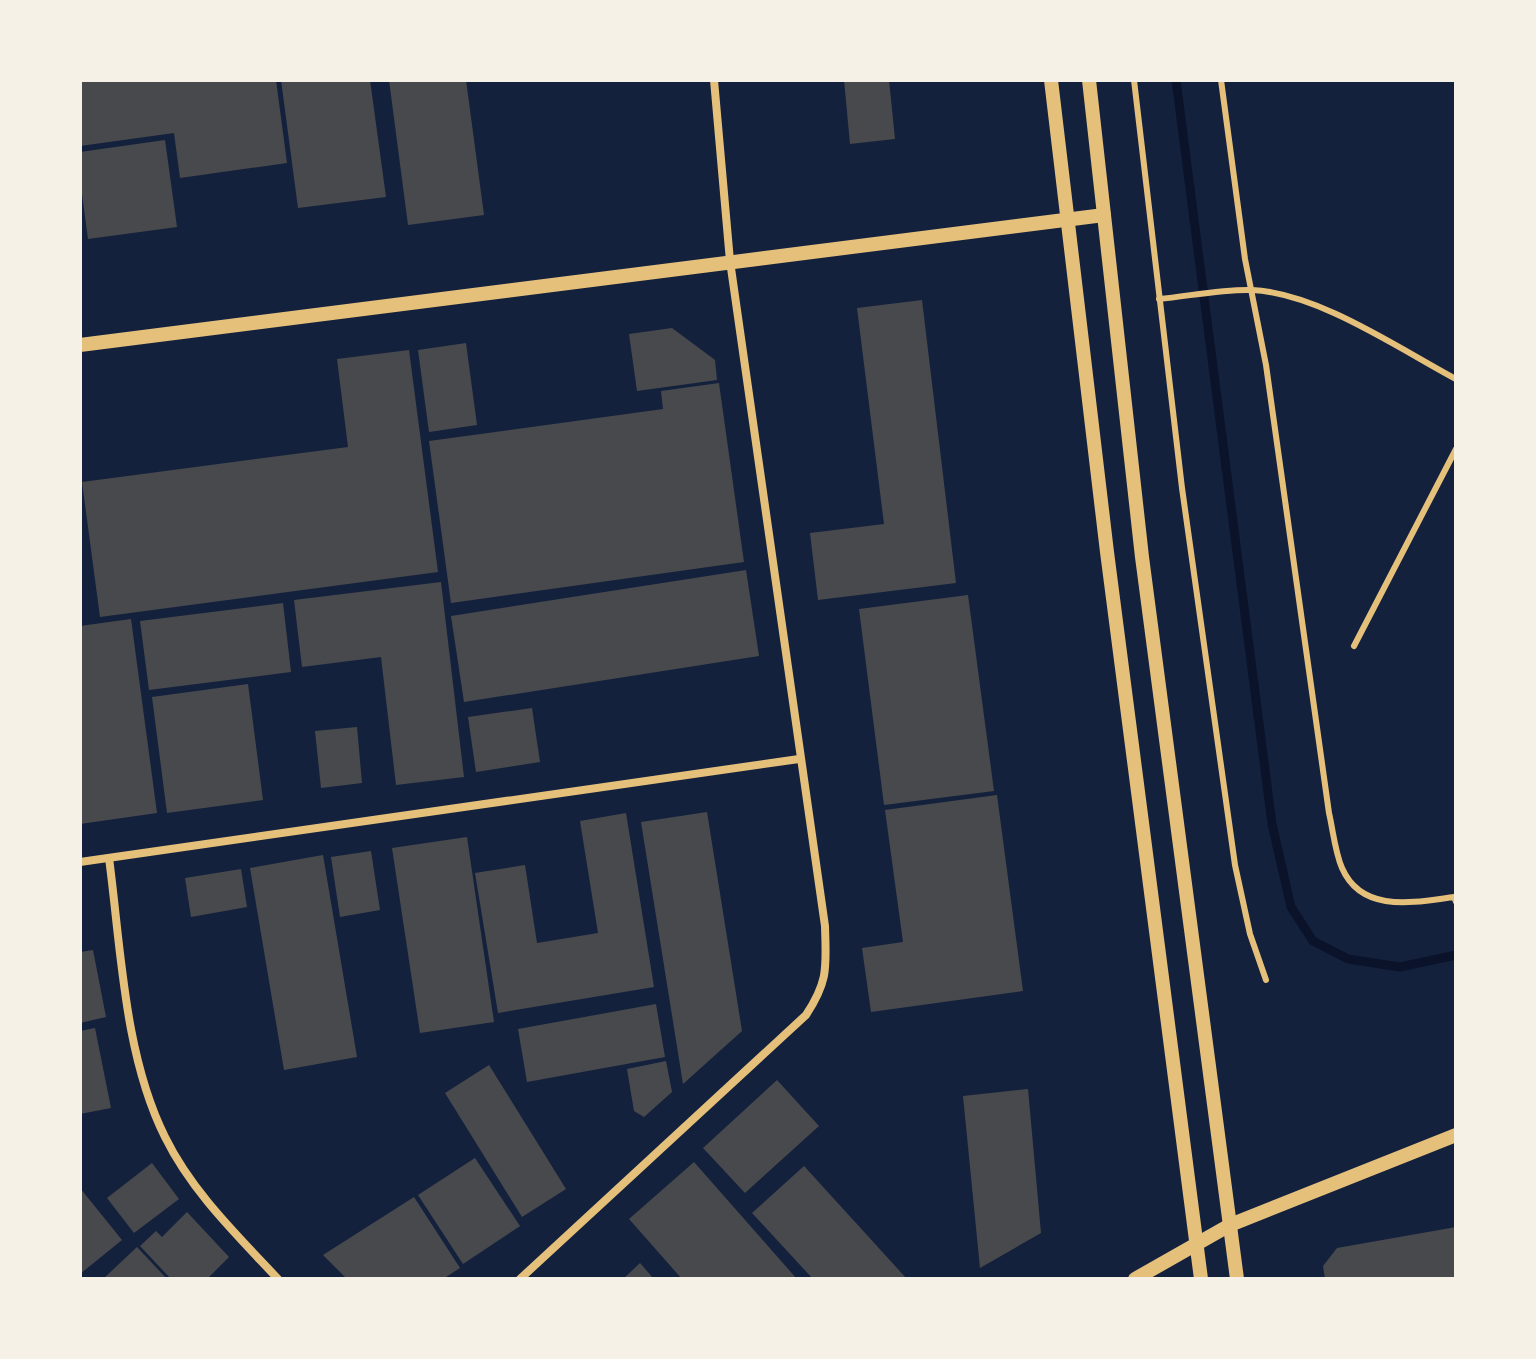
<svg xmlns="http://www.w3.org/2000/svg" width="1536" height="1359" viewBox="0 0 1536 1359" font-family="Jost,sans-serif">
	<style>
		.lines { fill: none; stroke-linecap: round; stroke-linejoin: round }
		.stream { stroke: #0b132b; stroke-width: 9 }
		.building { fill: #48494c }
		.service { stroke: #e5c07b; stroke-width: 6 }
		.minor { stroke: #e5c07b; stroke-width: 8 }
		.tertiary { stroke: #e5c07b; stroke-width: 14 }
	</style>
	<rect width="100%" height="100%" fill="#14213d"/>
	<g class="lines">
		<path class="stream" d="M1176 80 1272 824 1291 907 1313 941 1348 959 1400 967 1456 955"/>
	</g>
	<g class="building">
		<path d="M80 80H276L287 163 180 178 174 133 80 146Z"/>
		<path d="M281 80H370L386 197 298 208Z"/>
		<path d="M389 80H466L484 215 408 225Z"/>
		<path d="M844 80H889L895 139 850 144Z"/>
		<path d="M165 140 177 227 88 239 80 179V152Z"/>
		<path d="M922 300 956 583 818 600 810 533 884 524 857 308Z"/>
		<path d="M672 328 715 360 717 380 637 391 629 334Z"/>
		<path d="M466 343 477 425 429 432 418 350Z"/>
		<path d="M409 350 438 572 100 617 82 482 348 447 337 359Z"/>
		<path d="M719 383 744 562 451 603 429 441 663 409 661 391Z"/>
		<path d="M746 570 759 656 464 702 451 616Z"/>
		<path d="M441 582 464 777 396 785 381 657 302 667 294 600Z"/>
		<path d="M968 595 994 791 884 805 859 609Z"/>
		<path d="M283 603 291 672 149 690 140 621Z"/>
		<path d="M131 619 157 813 80 824V626Z"/>
		<path d="M248 684 263 800 167 813 152 697Z"/>
		<path d="M532 708 540 762 476 772 468 717Z"/>
		<path d="M357 727 362 783 321 788 315 731Z"/>
		<path d="M997 795 1023 991 871 1012 862 948 903 942 885 810Z"/>
		<path d="M707 812 742 1031 683 1084 641 822Z"/>
		<path d="M626 813 654 987 498 1013 475 873 525 865 537 943 598 933 580 821Z"/>
		<path d="M467 837 494 1022 420 1033 392 848Z"/>
		<path d="M371 851 380 910 340 917 331 857Z"/>
		<path d="M323 855 357 1057 284 1070 250 868Z"/>
		<path d="M241 869 247 907 191 917 185 878Z"/>
		<path d="M93 950 106 1017 80 1023V952Z"/>
		<path d="M656 1004 665 1057 527 1082 518 1029Z"/>
		<path d="M95 1028 111 1108 80 1114V1031Z"/>
		<path d="M666 1061 672 1092 644 1117 634 1111 627 1069Z"/>
		<path d="M489 1065 566 1189 522 1217 445 1093Z"/>
		<path d="M777 1080 819 1126 745 1193 703 1148Z"/>
		<path d="M1028 1089 1041 1233 980 1268 963 1096Z"/>
		<path d="M475 1158 520 1226 463 1264 418 1195Z"/>
		<path d="M694 1162 797 1279H682L629 1219Z"/>
		<path d="M152 1163 179 1199 134 1233 107 1198Z"/>
		<path d="M804 1166 907 1279H813L752 1213Z"/>
		<path d="M80 1188 122 1240 80 1274Z"/>
		<path d="M414 1197 460 1268 443 1279H347L323 1255Z"/>
		<path d="M187 1212 229 1257 207 1279H171L140 1246 156 1231 162 1237Z"/>
		<path d="M1456 1227V1279H1325L1323 1266 1337 1248Z"/>
		<path d="M137 1247 167 1279H103Z"/>
		<path d="M640 1263 654 1279H623Z"/>
	</g>
	<g class="lines">
		<g class="service">
			<path d="M1134 80 1182 488 1235 865 1250 934 1266 980"/>
			<path d="M1221 80 1245 259 1266 365 1329 813C1333 830 1335 852 1342 868 1362 914 1415 902 1454 897L1456 902"/>
			<path d="M1159 299C1190 296 1222 289 1252 290 1318 293 1398 348 1456 379"/>
			<path d="M1354 646 1456 449"/>
		</g>
		<g class="minor">
			<path d="M109 858C121 948 124 1055 165 1137 192 1192 237 1235 278 1279"/>
			<path d="M80 862 799 759"/>
			<path d="M520 1279 806 1015C829 980 826 967 825 926L730 261 714 80"/>
		</g>
		<g class="tertiary">
			<path d="M1051 80 1107 552 1201 1279"/>
			<path d="M1089 80 1142 557 1237 1279"/>
			<path d="M80 345 1104 215"/>
			<path d="M1135 1279 1230 1225 1456 1135"/>
		</g>
	</g>
	<rect width="1536" height="1359" fill="none" stroke="#f6f1e7" stroke-width="164"/>
</svg>
